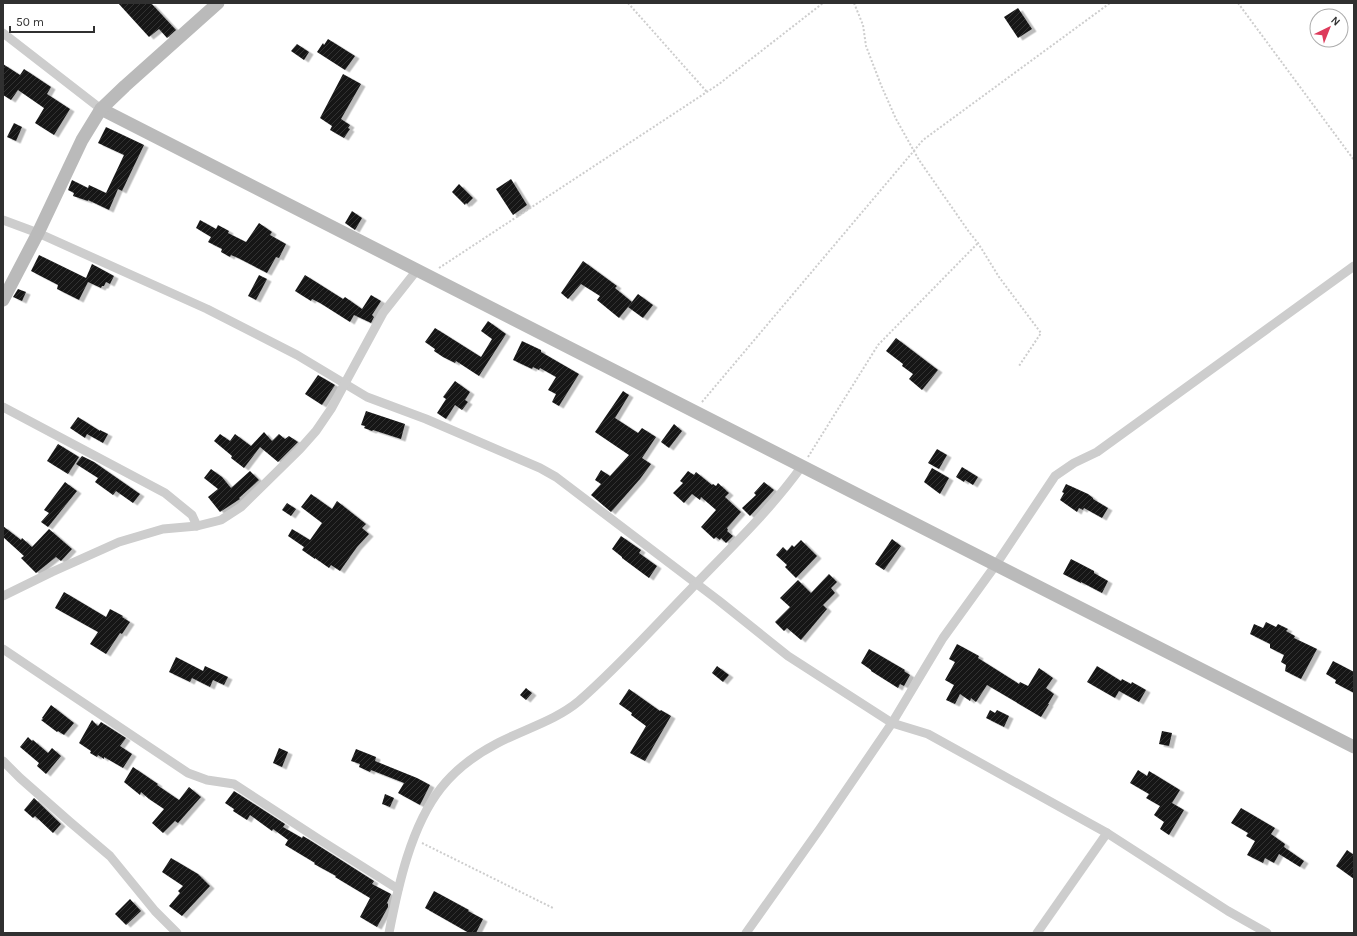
<svg xmlns="http://www.w3.org/2000/svg" width="1357" height="936" viewBox="0 0 1357 936" font-family="Karla,sans-serif">
	<style>
		.building { fill: url(#building-hatch); filter: url(#shadow) }
		.lines { fill: none; stroke-linecap: round; stroke-linejoin: round }
		.path { stroke: #cdcdcd; stroke-width: 2; stroke-dasharray: 2 2; stroke-linecap: butt }
		.street { stroke: #cdcdcd; stroke-width: 9 }
		.secondary { stroke: #bababa; stroke-width: 13 }
	</style>
	<defs>
		<pattern id="building-hatch" width="6" height="6" patternUnits="userSpaceOnUse"><rect width="6" height="6" fill="#171717"/><path d="M-1 1l2-2M0 6l6-6M5 7l2-2" fill="none" stroke="#303030"/></pattern>
		<filter id="shadow"><feDropShadow dx="4.5" dy="2.5" stdDeviation="0" flood-color="#0004"/></filter>
	</defs>
	<rect width="100%" height="100%" fill="#fff"/>
	<g class="building">
		<path d="M118 3H151L176 30 167 38 159 29 149 37Z"/>
		<path d="M1018 8 1032 29 1018 38 1004 17Z"/>
		<path d="M328 39 355 56 345 70 317 52 323 43 324 45Z"/>
		<path d="M297 44 309 52 304 60 291 51Z"/>
		<path d="M3 64 20 75 24 69 51 87 47 94 70 109 54 135 35 123 44 108 18 90 11 100 3 95Z"/>
		<path d="M343 74 361 84 341 119 350 125 348 128 350 129 344 138 330 130 332 126 320 118Z"/>
		<path d="M14 123 22 127 16 141 7 137Z"/>
		<path d="M106 127 144 145 122 191 118 189 109 210 88 200V201L73 196 74 193 68 190 72 180 88 188 89 185 106 193 124 155 98 143Z"/>
		<path d="M511 179 527 205 513 215 496 189Z"/>
		<path d="M459 184 473 198 467 204 466 203 465 205 452 192Z"/>
		<path d="M352 211 362 218 355 230 345 223Z"/>
		<path d="M200 220 216 229 218 225 229 231 228 233 246 242 259 223 272 232 270 235 286 244 279 258 276 257 267 273 238 258 231 255 230 257 221 252 222 249 208 242 211 237 196 228Z"/>
		<path d="M39 255 86 278 92 264 114 276 110 284 106 282 104 286H102L101 288 88 282 79 300 57 289 58 285 31 271Z"/>
		<path d="M583 261 617 286 615 288 632 302 619 318 597 300 600 296 581 284 568 299 561 293Z"/>
		<path d="M259 275 267 279 256 300 248 296Z"/>
		<path d="M305 275 343 299 345 297 362 309 371 295 381 301 372 315 374 317 371 323 354 315 350 322 320 303 312 299 311 301 295 291Z"/>
		<path d="M18 289 26 292 22 301 13 297Z"/>
		<path d="M638 294 653 305 643 318 628 307Z"/>
		<path d="M488 321 506 334 479 376 456 361 455 363 443 357 434 351 435 349 425 342 435 328 481 357 492 339 481 331Z"/>
		<path d="M896 338 938 370 922 390 909 379 913 374 902 366 903 364 886 351Z"/>
		<path d="M522 341 541 350V352L579 374 559 406 552 402 556 394 548 390 556 377 540 368 539 370 533 367 532 369 513 360Z"/>
		<path d="M318 375 335 385 322 405 305 394Z"/>
		<path d="M455 381 470 392 465 400 468 402 462 410 455 405 446 419 437 413 446 399 443 397Z"/>
		<path d="M623 391 629 395 615 418 638 433 642 428 656 437 642 458 651 464 640 479 611 512 591 495 601 484 595 480 601 470 610 476 629 455 595 432Z"/>
		<path d="M366 411 405 424 401 439 373 430 372 431 364 428 365 426 361 425Z"/>
		<path d="M78 417 100 431V430L108 434 103 443 87 434 85 438 70 428Z"/>
		<path d="M674 424 682 431 669 448 661 442Z"/>
		<path d="M264 432 272 441 279 434 285 439 289 436 298 442 278 462 260 447 244 468 231 458 232 456 214 441 220 434 230 441 235 434 251 446Z"/>
		<path d="M58 444 79 457 68 474 47 461Z"/>
		<path d="M937 449 947 455 939 469 928 463Z"/>
		<path d="M82 456 94 462 140 494 133 503 116 491 113 495 95 482 98 478 76 464Z"/>
		<path d="M962 467 978 477 973 485 965 480 964 482 956 477Z"/>
		<path d="M932 468 949 478 940 494 924 482Z"/>
		<path d="M211 469 222 477 231 488 250 471 259 480 239 498 240 499 220 512 208 497 218 489 204 478Z"/>
		<path d="M688 471 694 475 696 472 712 485 713 484 716 486 718 483 729 493 725 497 741 512 727 528 728 530 727 531 733 536 726 543 721 538 720 540 716 537 714 539 701 527 716 510 701 497 700 500 692 494 684 503 673 493 683 483 680 481Z"/>
		<path d="M65 482 77 491 48 527 41 522 49 513 44 510Z"/>
		<path d="M764 482 774 490 750 516 742 508 756 495 754 493Z"/>
		<path d="M1066 484 1088 494 1093 498V499L1108 508 1102 518 1084 508 1083 510 1079 508 1077 512 1060 500 1064 493 1062 492Z"/>
		<path d="M311 494 332 509 337 501 366 524 362 528 369 534 357 547 340 571 331 565 329 568 315 558V559L302 550 304 547 288 536 292 529 310 540 322 523 301 507Z"/>
		<path d="M287 503 296 509 291 516 282 510Z"/>
		<path d="M3 526 21 540 22 538 32 547 49 529 72 549 61 561 56 557 36 573 21 558 24 556 3 537Z"/>
		<path d="M621 536 641 550 639 553 657 566 649 578 622 558V557L612 549Z"/>
		<path d="M892 539 901 546 884 570 875 564Z"/>
		<path d="M801 540 817 556 796 578 785 567 787 565 776 555 783 547 787 551 792 545 794 547Z"/>
		<path d="M1071 559 1094 571V573L1108 581 1102 593 1081 582V583L1063 574Z"/>
		<path d="M829 574 837 582 831 588 835 593 823 605 827 609 801 640 787 628 784 631 775 622 790 607 780 598 798 580 811 593Z"/>
		<path d="M64 592 106 617 110 609 123 616 122 617 130 622 122 634 120 633 106 654 90 644 98 632 55 608Z"/>
		<path d="M1266 622 1276 627 1278 624 1288 629 1286 631 1295 636 1294 638 1317 649 1301 679 1285 671 1286 665 1281 662 1284 655 1270 648V644L1250 634 1254 624 1263 628Z"/>
		<path d="M957 644 979 656 978 658 1019 684 1020 682 1028 686 1039 668 1053 678 1046 688 1054 694 1048 704H1049L1041 717 987 685 976 702 971 698 970 701 960 694 955 704 946 700 954 685 945 680 955 662 949 659Z"/>
		<path d="M869 649 905 670 904 671 910 675 904 686 900 684 898 688 871 671V670L861 663Z"/>
		<path d="M176 657 203 671 205 666 228 677 224 685 213 680 210 687 192 678 190 682 169 672Z"/>
		<path d="M1333 661 1354 672V693L1335 683 1336 680 1326 674Z"/>
		<path d="M717 666 729 675 723 682 712 673Z"/>
		<path d="M1097 666 1121 681 1122 679 1131 684 1132 682 1146 690 1139 702 1119 691 1115 698 1087 682Z"/>
		<path d="M526 688 532 693 526 700 520 695Z"/>
		<path d="M629 689 660 711 661 710 671 716 645 761 630 753 646 726 631 715 632 713 619 704Z"/>
		<path d="M51 705 74 723 64 735 58 731 57 732 41 720 43 719 42 718Z"/>
		<path d="M990 710 995 713 997 710 1009 716 1004 727 986 718Z"/>
		<path d="M92 720 98 726 101 722 126 738 120 746 132 754 123 768 104 757V759L98 755 97 757 90 753 91 751 79 743Z"/>
		<path d="M1162 731 1172 733 1169 746 1159 744Z"/>
		<path d="M28 737 32 741 33 740 48 753 52 748 61 756 46 774 37 766 39 763 20 747Z"/>
		<path d="M279 748 288 752 282 767 273 763Z"/>
		<path d="M356 749 376 757 375 761 417 778 430 785 420 805 398 793 404 783 371 770 370 772 359 767 360 764 351 761Z"/>
		<path d="M133 767 158 784 157 785 179 800 189 787 201 797 178 823 175 821 163 833 152 823 164 809 149 799 141 792 140 795 124 782Z"/>
		<path d="M1138 770 1147 776 1149 771 1180 790 1172 803 1184 810 1169 835 1160 829 1164 822 1154 815 1160 806 1146 798 1149 794 1130 783Z"/>
		<path d="M234 791 285 824 283 827 302 838 303 836 308 839 374 881 372 884 391 894 387 903 388 904V907L377 927 360 917 370 898 335 877 336 876 314 864 315 863 285 845 288 840 273 829 272 831 250 815 247 820 233 811 234 809 225 803Z"/>
		<path d="M385 794 394 798 390 807 382 804Z"/>
		<path d="M34 798 61 824 53 833 35 816 33 818 24 810Z"/>
		<path d="M1241 808 1275 828 1271 834 1285 844 1284 847 1304 861 1300 867 1279 854 1274 863 1265 858 1263 863 1247 855 1255 841 1246 836 1248 833 1231 823Z"/>
		<path d="M1347 850 1354 855V879L1336 866Z"/>
		<path d="M171 858 198 874 210 886 182 916 169 906 180 893 178 891 183 886 162 872Z"/>
		<path d="M434 891 469 910 468 911 483 919 476 933H469L425 908Z"/>
		<path d="M130 899 141 911 126 925 115 914Z"/>
	</g>
	<g class="lines">
		<g class="path">
			<path d="M628 3 707 92"/>
			<path d="M854 3 863 25 866 46 881 85 896 119 919 160 969 232 978 243 999 277 1041 333 1019 366"/>
			<path d="M1238 3 1354 160"/>
			<path d="M439 268 719 84 823 3"/>
			<path d="M702 402 923 140 1110 3"/>
			<path d="M808 457 878 345 978 243"/>
			<path d="M422 843 553 908"/>
		</g>
		<g class="street">
			<path d="M3 33 101 109"/>
			<path d="M3 220 38 233 207 309 297 355 367 397 426 419 540 468 556 477 718 600 788 656 892 723 928 734 1107 833 1228 911 1267 933"/>
			<path d="M3 407 165 493 192 515 197 526"/>
			<path d="M3 596 52 572 119 542 163 529 197 526 221 520 241 507 300 449 316 431 331 409 383 313 417 270"/>
			<path d="M3 649 188 773 207 780 234 784 320 840 398 889"/>
			<path d="M3 761 20 778 70 822 110 856 155 911 177 933"/>
			<path d="M389 933C398 886 411 826 441 788 456 769 475 755 496 744 524 729 555 721 579 701 618 667 653 628 689 591 728 550 769 512 802 466"/>
			<path d="M746 933 819 830 892 723 943 638 995 566 1055 476 1074 463 1097 452 1354 266"/>
			<path d="M1037 933 1107 833"/>
		</g>
		<g class="secondary">
			<path d="M101 109C519 322 936 535 1354 747"/>
			<path d="M3 300 38 233 82 140 101 109 125 86 218 3"/>
		</g>
	</g>
	<rect width="1357" height="936" fill="none" stroke="#303030" stroke-width="8"/>
	<g transform="translate(1329 28) rotate(43)"><circle r="19" fill="#ffffff" stroke="#acacac"/>
	<path d="M0-3L7 15L0 10L-7 15Z" fill="#dd3b5b"/>
	<text y="-6" font-size="11" font-weight="bold" text-anchor="middle" fill="#303030">N</text>
	</g>
	<path d="M10 26v6h84v-6" fill="none" stroke="#303030" stroke-width="2"/>
	<text x="16" y="26" font-size="12" fill="#303030" stroke="#ffffff" stroke-width="3" paint-order="stroke">50 m</text>
</svg>
